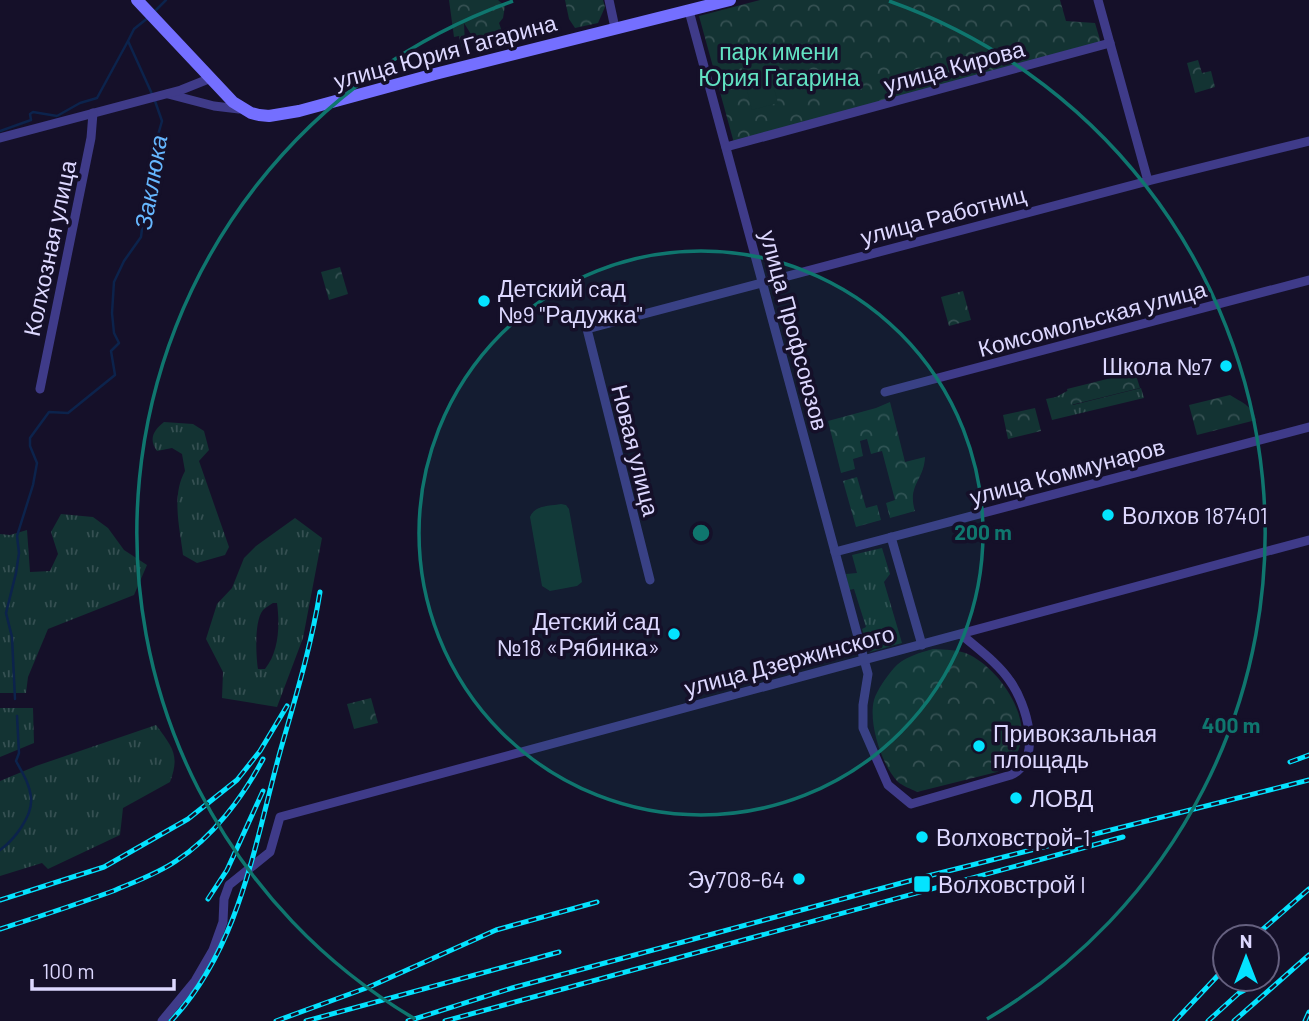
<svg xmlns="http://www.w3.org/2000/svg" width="1309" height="1021" viewBox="0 0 1309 1021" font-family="Barlow,sans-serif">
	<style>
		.grass { fill: url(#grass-tufts); fill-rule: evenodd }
		.forest { fill: url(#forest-crowns) }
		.garden { fill: #133333 }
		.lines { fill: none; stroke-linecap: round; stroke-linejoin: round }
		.stream { stroke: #0c234c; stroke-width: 2.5 }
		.street { stroke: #3f3b89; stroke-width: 9 }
		.secondary { stroke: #746fff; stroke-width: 12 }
		.rail-casing { stroke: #04e3ff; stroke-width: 5 }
		.rail { stroke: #151029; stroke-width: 2.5; stroke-dasharray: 8; stroke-linecap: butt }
		.ring { fill: none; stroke: #0f766e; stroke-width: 3.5 }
		.poi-dot { fill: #04e3ff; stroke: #151029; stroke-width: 2.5 }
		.labels { text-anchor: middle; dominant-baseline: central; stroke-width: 7; stroke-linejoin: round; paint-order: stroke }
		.street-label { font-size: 23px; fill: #ddd8ff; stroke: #151029 }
		.park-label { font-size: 23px; fill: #62e2c3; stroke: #151029 }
		.poi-label { font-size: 23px; fill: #ddd8ff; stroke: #151029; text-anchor: start }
		.water-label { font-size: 24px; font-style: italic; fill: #66b7ff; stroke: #151029 }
		.centre { fill: #0f766e; stroke: #151029; stroke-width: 3.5 }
		.ring-label { font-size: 21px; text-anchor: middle; font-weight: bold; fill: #0f766e; stroke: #151029; stroke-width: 7; stroke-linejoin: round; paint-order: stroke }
	</style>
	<defs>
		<pattern id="grass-tufts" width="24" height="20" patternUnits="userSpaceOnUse" patternTransform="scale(1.75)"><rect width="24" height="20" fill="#133333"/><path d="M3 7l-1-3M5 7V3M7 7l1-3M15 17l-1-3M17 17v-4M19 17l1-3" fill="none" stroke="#355052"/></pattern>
		<pattern id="forest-crowns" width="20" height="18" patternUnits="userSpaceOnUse" patternTransform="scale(1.75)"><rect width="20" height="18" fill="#133333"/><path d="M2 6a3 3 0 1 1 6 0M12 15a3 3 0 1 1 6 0" fill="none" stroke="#355052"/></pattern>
	</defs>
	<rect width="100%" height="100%" fill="#151029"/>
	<g class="grass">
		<path d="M1141 388 1144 398 1052 420 1046 399 1056 397 1069 390 1073 405Z"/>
		<path d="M164 422 193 424 204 431 209 450 199 461 229 547 225 555 197 563 183 555C180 528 171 496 185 471L182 454 172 448 157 451C148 439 154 430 164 422Z"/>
		<path d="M61 514 93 517 108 528 124 550 147 565 134 595 48 629 28 677 26 693H0V534L10 535 27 530 30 572 50 571 58 554 51 532Z"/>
		<path d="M295 518 322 538 303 638 277 707 222 698 223 672 206 639 217 604 232 588 244 558 256 546ZM273 603H277C280 625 279 652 265 669H258C256 656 254 621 263 610 266 607 270 605 273 603Z"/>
		<path d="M882 548 890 574 884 582 902 643 870 652 862 629 866 627 854 589 849 590 846 574 857 573 852 555Z"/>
		<path d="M0 708H33L34 743 0 757Z"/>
		<path d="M156 725C173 748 180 755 170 782L123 808 120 835 48 869 42 863 0 876V781L36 766Z"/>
	</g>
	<g class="forest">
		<path d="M449 0H498L505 6 503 18 499 23 507 46 482 52 464 23 465 45 462 48 459 36 454 37Z"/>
		<path d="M565 0H603L605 7 598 23 575 28 569 19Z"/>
		<path d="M760 0H1060L1066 21 1095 23 1101 43 734 143 699 16Z"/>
		<path d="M1198 60 1202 73 1211 71 1215 87 1195 93 1187 63Z"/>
		<path d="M340 267 348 294 329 300 321 272Z"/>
		<path d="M963 291 971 320 949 326 941 297Z"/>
		<path d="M1135 372 1140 388 1071 405 1067 389Z"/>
		<path d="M1230 395C1241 402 1253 406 1256 420L1197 435 1189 405Z"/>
		<path d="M890 402 905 462 925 457C924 481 907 485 915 511L890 518 886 503 895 500 882 451 871 454 867 439 860 441 863 456 853 459 855 469 841 473 828 421 876 408Z"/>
		<path d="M1035 408 1041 431 1008 439 1003 415Z"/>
		<path d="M857 477 866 508 877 505 881 520 856 527 843 481Z"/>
		<path d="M933 649C946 650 958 649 970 655 1009 675 1049 745 997 772L917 792C911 789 903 786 898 782 882 766 868 723 874 700 877 690 887 676 894 668 903 657 920 653 933 649Z"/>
		<path d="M371 698 378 723 354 729 347 704Z"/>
	</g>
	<g class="garden">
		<path d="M764 52 778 103 752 110 739 58Z"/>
		<path d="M561 504 566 505 569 509 582 582 577 586 550 591 542 586 530 517C534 505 550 506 561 504Z"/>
	</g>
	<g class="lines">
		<g class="stream">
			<path d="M154 12 166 0"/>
			<path d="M149 17 134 29 128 41 152 94"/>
			<path d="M0 131 31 120 30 114 33 112 57 116 80 103 97 98 128 41"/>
			<path d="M15 699 12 637 6 613 16 573 19 553 17 536 33 485 37 463 30 446V438L49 412 68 413 115 375 111 351 119 343 114 333 112 313 114 282 124 261 141 237 145 205 154 182 152 156 162 121 155 101"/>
			<path d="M0 850C14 840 33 816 31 798 30 784 22 772 16 761L19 753 17 716"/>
		</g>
		<g class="street">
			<path d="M609 0 615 28"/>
			<path d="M1098 0 1148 181"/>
			<path d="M689 11 868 674 863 705V728L888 785 911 804 1011 775C1044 760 1026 703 1010 681 998 663 978 649 962 635"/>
			<path d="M168 94 214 106 239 109"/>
			<path d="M0 138 181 90 211 78"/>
			<path d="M726 147 1110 43"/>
			<path d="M40 389 91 138 93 113"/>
			<path d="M885 392 1309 280"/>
			<path d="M891 537 922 645"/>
			<path d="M835 552 1309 427"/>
			<path d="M650 580 587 329 1148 181 1309 141"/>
			<path d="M162 1021 195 981 213 950 223 922 224 899 229 885 270 852 280 817 1309 540"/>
		</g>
		<path class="secondary" d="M137 0 233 102 251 113 259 115 269 116 299 111 435 74 730 0"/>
		<g class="rail-casing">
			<g id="rail">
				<path d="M1290 762 1309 755"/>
				<path d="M208 899 227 870 263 791"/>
				<path d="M0 900 104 867 188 819 237 780 260 751 287 706"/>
				<path d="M0 929C38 917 75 905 113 891 134 882 157 874 176 861 213 837 243 797 263 759"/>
				<path d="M1254 937 1309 889"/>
				<path d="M171 1021C240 947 254 846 280 752 295 699 311 647 320 592"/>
				<path d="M276 1021 369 987 496 930 597 902"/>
				<path d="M306 1021 559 952"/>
				<path d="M408 1021 512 988 920 878 1309 780"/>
				<path d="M445 1021 1123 837"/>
				<path d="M1175 1021 1225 968"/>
				<path d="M1208 1021 1239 993 1265 979"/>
				<path d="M1234 1021 1309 955"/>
				<path d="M1305 1021 1309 1012"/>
			</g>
		</g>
		<use href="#rail" class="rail"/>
	</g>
	<circle cx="701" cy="533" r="282" fill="#0f766e" fill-opacity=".12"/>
	<g class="ring">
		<circle cx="701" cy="533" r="282"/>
		<path d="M415 1019A564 564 0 0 1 513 1M889 1A564 564 0 0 1 987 1019"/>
	</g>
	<g class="poi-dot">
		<circle cx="484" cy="301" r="7"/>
		<circle cx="1226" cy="366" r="7"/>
		<circle cx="1108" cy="515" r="7"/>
		<circle cx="674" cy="634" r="7"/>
		<circle cx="979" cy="746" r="7"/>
		<circle cx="1016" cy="798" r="7"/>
		<circle cx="922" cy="837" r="7"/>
		<circle cx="799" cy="879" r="7"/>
		<rect x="913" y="875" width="18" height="18" rx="3.5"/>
	</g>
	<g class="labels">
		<g class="street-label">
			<text transform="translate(445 51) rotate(-15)">улица Юрия Гагарина</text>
			<text transform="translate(954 66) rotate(-15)">улица Кирова</text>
			<text transform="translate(943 215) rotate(-15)">улица Работниц</text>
			<text transform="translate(49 248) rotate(-78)">Колхозная улица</text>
			<text transform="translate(1092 318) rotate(-15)">Комсомольская улица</text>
			<text transform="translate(795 330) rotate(75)">улица Профсоюзов</text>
			<text transform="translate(636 450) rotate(76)">Новая улица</text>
			<text transform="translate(1067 471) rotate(-15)">улица Коммунаров</text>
			<text transform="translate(789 660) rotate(-15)">улица Дзержинского</text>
		</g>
		<g class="park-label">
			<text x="779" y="51">парк имени<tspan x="779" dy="26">Юрия Гагарина</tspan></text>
		</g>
		<g class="poi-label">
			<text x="498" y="288">Детский cад<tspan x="498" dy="26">№9 "Радужка"</tspan></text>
			<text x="1212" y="366" text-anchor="end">Школа №7</text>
			<text x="1122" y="515">Волхов 187401</text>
			<text x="660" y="621" text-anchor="end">Детский сад<tspan x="660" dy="26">№18 «Рябинка»</tspan></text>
			<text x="993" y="733">Привокзальная<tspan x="993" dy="26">площадь</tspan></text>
			<text x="1030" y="798">ЛОВД</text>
			<text x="936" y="837">Волховстрой-1</text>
			<text x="785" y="879" text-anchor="end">Эу708-64</text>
			<text x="938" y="884">Волховстрой I</text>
		</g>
		<g class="water-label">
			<text transform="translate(150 182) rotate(-80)">Заклюка</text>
		</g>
	</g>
	<circle cx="701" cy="533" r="10" class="centre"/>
	<g class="ring-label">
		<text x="983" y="540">200 m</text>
		<text x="1231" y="733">400 m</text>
	</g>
	<g transform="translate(1246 958)"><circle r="33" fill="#151029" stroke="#65607f" stroke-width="2"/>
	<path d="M0-5L12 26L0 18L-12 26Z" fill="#04e3ff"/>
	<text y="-10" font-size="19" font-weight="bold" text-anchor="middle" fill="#ddd8ff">N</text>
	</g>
	<path d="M32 979v10h142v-10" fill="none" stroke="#ddd8ff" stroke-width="3.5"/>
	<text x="42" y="979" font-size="21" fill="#ddd8ff" stroke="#151029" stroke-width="5" paint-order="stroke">100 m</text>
</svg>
